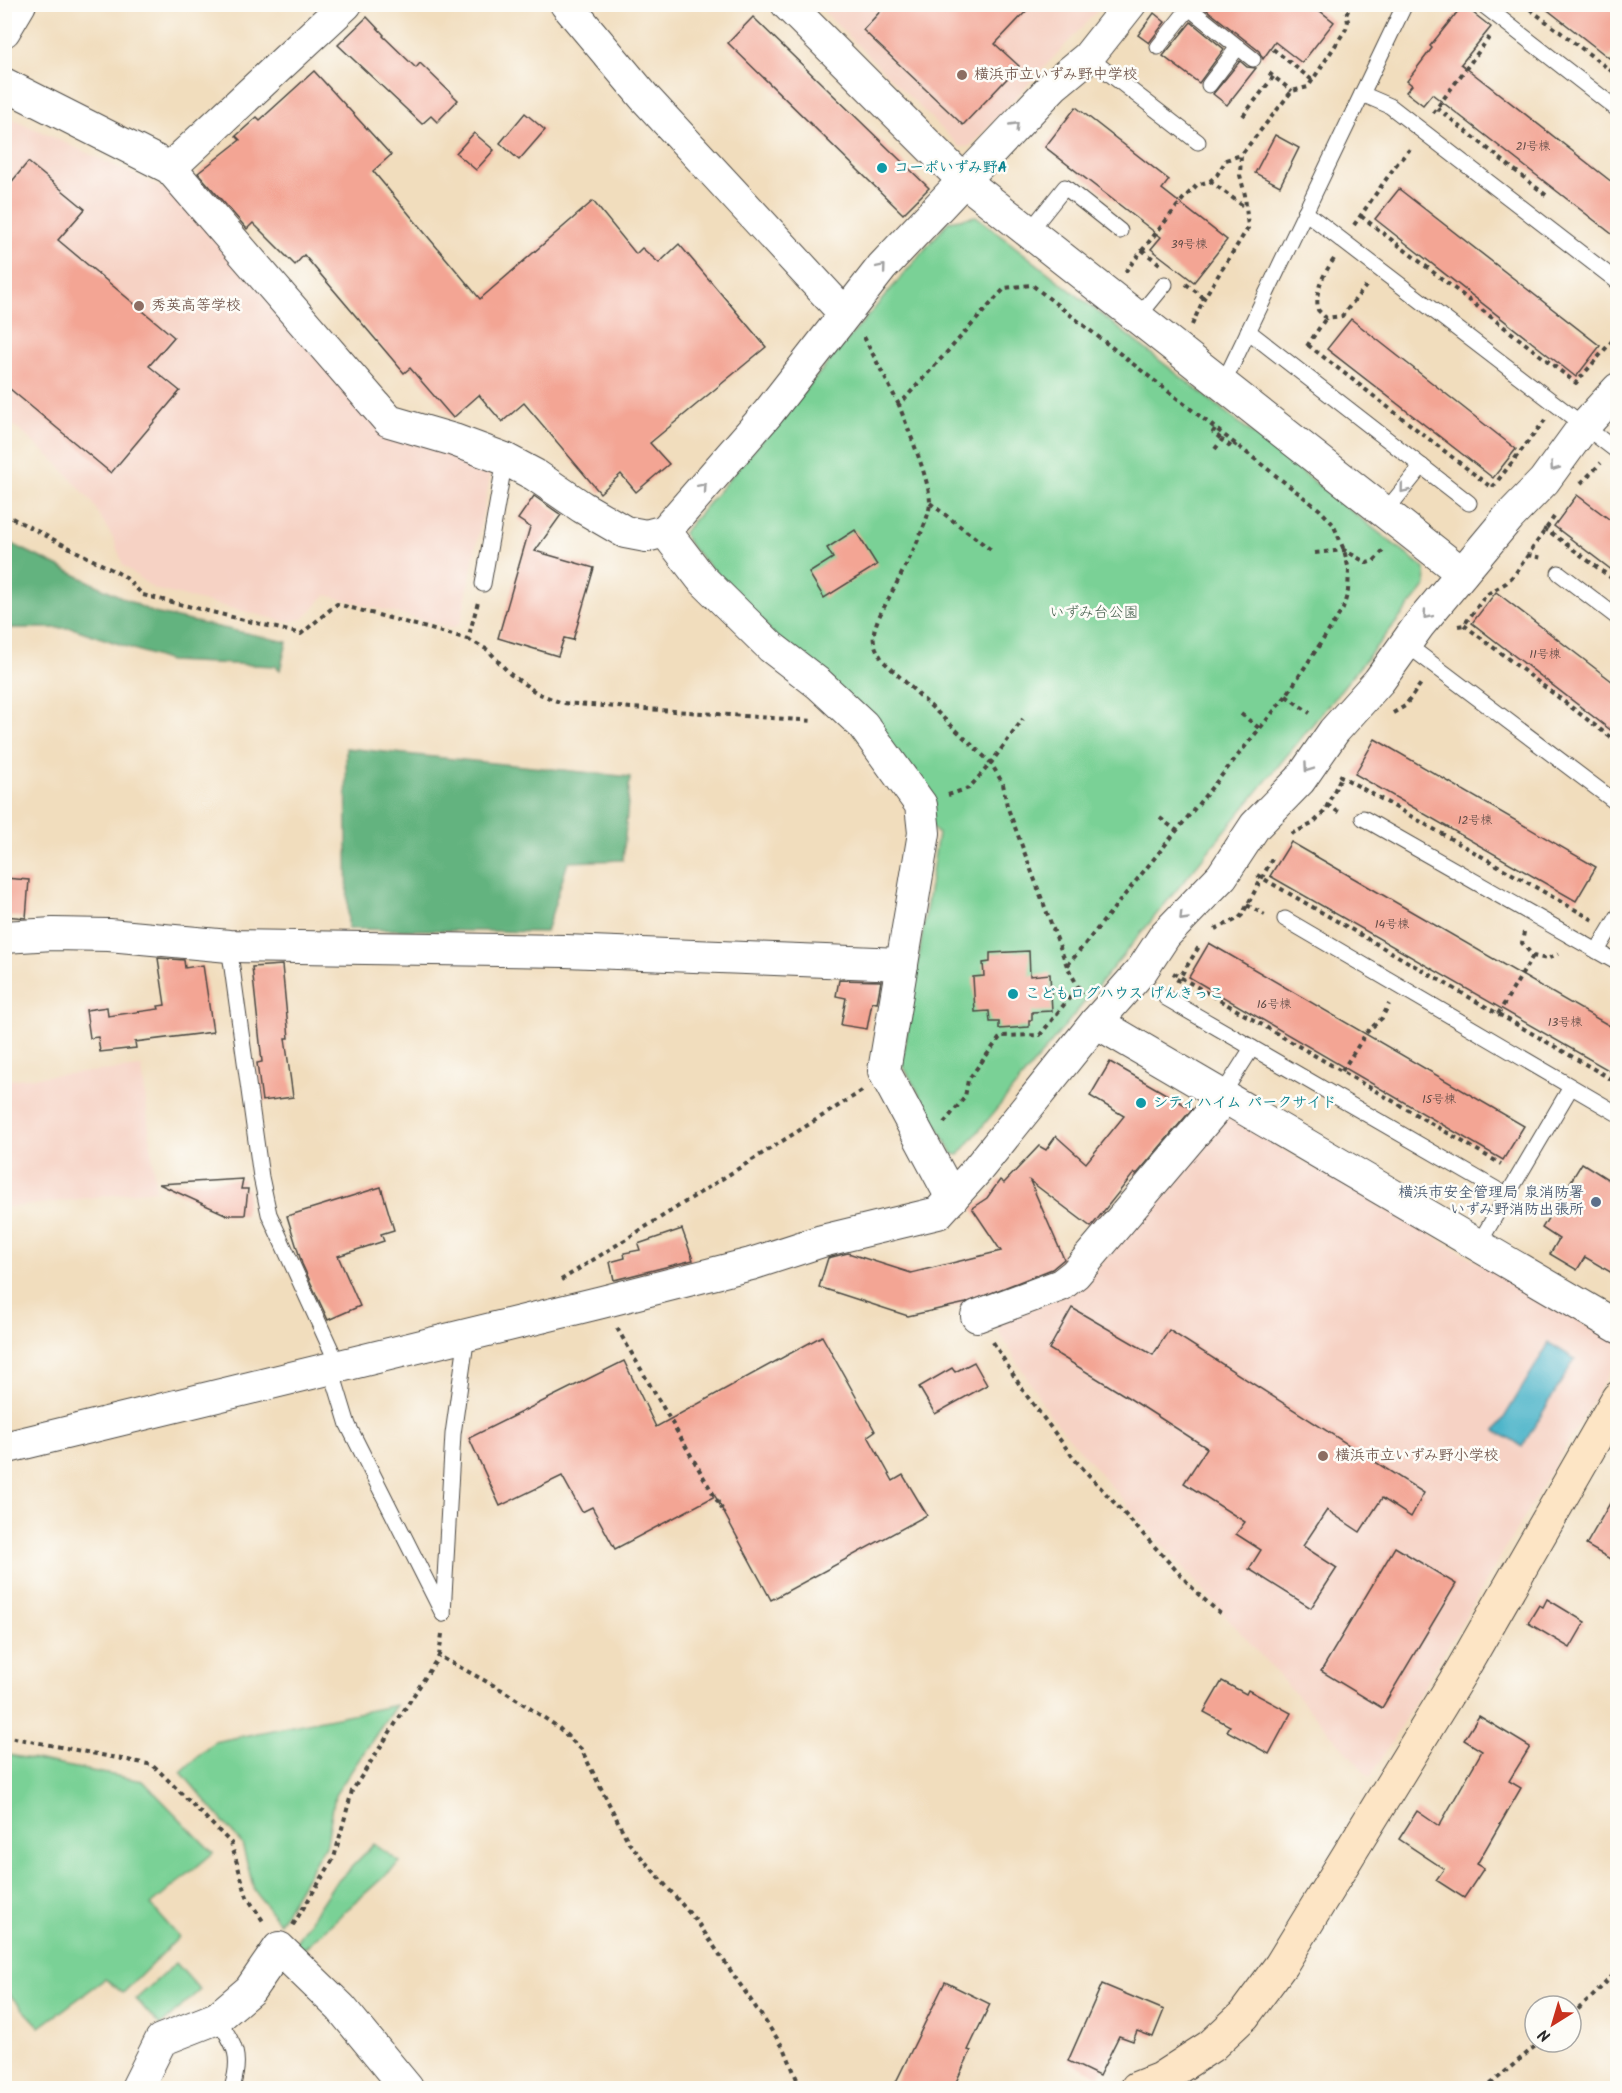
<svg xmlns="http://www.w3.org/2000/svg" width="1622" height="2093" viewBox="0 0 1622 2093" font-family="Kalam,'Klee One',sans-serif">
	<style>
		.built { fill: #f6d2c4 }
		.green { fill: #7ad196; stroke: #527e60; stroke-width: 1.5 }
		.forest { fill: #63b37f; stroke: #476f55; stroke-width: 1.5 }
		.water { fill: #4bb4c9; stroke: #3b707a; stroke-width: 1.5 }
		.building { fill: #f3a594 }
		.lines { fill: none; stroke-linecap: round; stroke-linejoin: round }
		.lane-casing { stroke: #494641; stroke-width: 17 }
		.street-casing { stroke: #494641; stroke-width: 34 }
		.secondary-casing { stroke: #494641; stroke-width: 35 }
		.path { stroke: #494641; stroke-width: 4; stroke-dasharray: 4.5 4.5; stroke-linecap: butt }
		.lane { stroke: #fff; stroke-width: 15 }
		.street { stroke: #fff; stroke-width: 32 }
		.secondary { stroke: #fde5c5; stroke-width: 33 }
		.oneway { stroke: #a0a0a0 }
		.education-dot { fill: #8d6e63; stroke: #fdfcf7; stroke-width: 2 }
		.culture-dot { fill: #0f9aa8; stroke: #fdfcf7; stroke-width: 2 }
		.service-dot { fill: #5c6f8a; stroke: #fdfcf7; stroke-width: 2 }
		.labels { text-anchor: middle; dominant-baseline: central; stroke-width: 5; stroke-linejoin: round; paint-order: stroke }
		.number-label { font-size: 12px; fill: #5d4a45 }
		.education-label { font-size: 15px; font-weight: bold; fill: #785e54; stroke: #fdfcf7; text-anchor: start }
		.culture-label { font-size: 15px; font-weight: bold; fill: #0d838f; stroke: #fdfcf7; text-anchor: start }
		.park-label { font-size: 15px; fill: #435d4b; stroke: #fdfcf7 }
		.service-label { font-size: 15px; font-weight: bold; fill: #4e5e75; stroke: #fdfcf7; text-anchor: end }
	</style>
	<rect width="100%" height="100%" fill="#fdfcf7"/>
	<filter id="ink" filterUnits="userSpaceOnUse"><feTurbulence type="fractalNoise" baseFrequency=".0167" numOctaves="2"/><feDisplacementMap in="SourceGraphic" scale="12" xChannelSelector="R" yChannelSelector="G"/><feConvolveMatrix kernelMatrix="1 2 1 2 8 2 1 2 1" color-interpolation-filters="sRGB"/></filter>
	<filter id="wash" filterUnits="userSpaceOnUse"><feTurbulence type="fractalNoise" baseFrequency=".008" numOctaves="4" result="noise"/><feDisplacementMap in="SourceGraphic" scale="24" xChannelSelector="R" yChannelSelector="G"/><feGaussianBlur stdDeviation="1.35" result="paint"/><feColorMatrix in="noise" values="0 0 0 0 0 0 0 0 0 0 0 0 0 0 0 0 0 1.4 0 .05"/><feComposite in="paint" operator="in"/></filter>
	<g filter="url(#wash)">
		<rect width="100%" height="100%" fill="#f1ddbd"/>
		<g class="built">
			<path d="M817 5H1103L970 146 960 147Z"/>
			<path d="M5 115 176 194 386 434 479 461 490 477 461 622 453 628 326 595 303 619 287 622 154 589 123 565 114 540 92 502 56 462 5 418Z"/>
			<path d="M142 1067 156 1190 5 1208V1080Z"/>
			<path d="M1228 1118 1617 1342V1360L1370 1778 1120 1497 1050 1415 994 1324 1079 1289Z"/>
		</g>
		<g class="green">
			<path d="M976 216 1425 569 1426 586 959 1155 953 1154 902 1064 938 834 762 621 692 548 683 533 949 221Z"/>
			<path d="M396 1705 335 1795 327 1842 279 1923 254 1890 242 1844 181 1772 214 1742Z"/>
			<path d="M4 1754 143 1781 213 1853 151 1905 179 1937 123 1993 105 1979 40 2027 5 1990Z"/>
			<path d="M374 1844 400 1862 300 1952 293 1946 332 1887Z"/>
			<path d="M176 1963 200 1990 160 2026 136 1999Z"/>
		</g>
		<g class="forest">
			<path d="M4 540 154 613 287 642 280 670 276 666 169 661 72 628H13L5 629Z"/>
			<path d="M346 748 630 777 623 860 568 862 546 932 348 929Z"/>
		</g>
		<path class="water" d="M1549 1343 1575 1359 1522 1447 1496 1431Z"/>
		<g id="blocks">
			<g class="building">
				<path d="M887 4H1033L995 44 1019 66 963 125 863 30Z"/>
				<path d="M1203 4H1311L1334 22 1302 63 1275 42 1263 59 1259 51 1202 6Z"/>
				<path d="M1540 4H1607L1617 13V47L1609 58Z"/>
				<path d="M1463 5 1491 27 1461 64 1617 186V238L1432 94 1423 105 1406 92 1412 85 1407 81 1432 48 1430 46Z"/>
				<path d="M1154 13 1165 22 1149 43 1138 35Z"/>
				<path d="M367 17 384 35 383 36 416 68 420 63 458 100 437 122 431 116 422 124 338 45Z"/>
				<path d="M753 17 929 188 903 214 728 43Z"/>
				<path d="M1191 22 1224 49 1199 83 1163 56Z"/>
				<path d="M1240 61 1247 67 1256 68 1227 105 1213 94Z"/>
				<path d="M314 71 391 155 373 171 480 299 593 201 636 254 642 248 659 263 679 244 766 347 650 443 669 464 636 492 621 474 600 493 524 403 502 422 479 395 453 418 410 368 404 373 304 255 295 265 253 223 247 229 198 173 240 140 236 136 257 117 260 120Z"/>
				<path d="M1076 107 1169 180 1162 189 1227 240 1194 282 1151 249 1161 237 1045 147Z"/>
				<path d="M525 113 545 130 519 160 500 143Z"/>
				<path d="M474 133 494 150 476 170 456 153Z"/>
				<path d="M1275 135 1299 148 1280 186 1255 173Z"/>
				<path d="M28 162 85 209 58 240 174 337 149 366 180 391 111 473 4 384V191Z"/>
				<path d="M1399 189 1600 346 1576 377 1375 219Z"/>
				<path d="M1351 319 1516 449 1493 478 1327 349Z"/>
				<path d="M1577 495 1617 525V574L1554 526Z"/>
				<path d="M534 496 561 515 535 551 594 568 573 640 564 638 558 656 498 638 530 527 518 519Z"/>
				<path d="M855 530 877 565 824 598 809 573 833 558 827 548Z"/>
				<path d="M1496 592 1617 685V735L1472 623Z"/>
				<path d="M1375 739 1596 867 1576 901 1355 774Z"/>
				<path d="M1291 842 1617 1030V1075L1270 876Z"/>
				<path d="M4 878 29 880 26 918 4 916Z"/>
				<path d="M1209 943 1524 1126 1503 1160 1189 977Z"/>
				<path d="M1029 951 1030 976 1050 974 1052 1011 1032 1012V1020H1029V1027L999 1029V1022H990L989 1011 975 1012 973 977 984 976 983 963 990 962V953Z"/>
				<path d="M158 958 184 960 185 968 203 965 213 1032 135 1042 136 1048 100 1052 98 1037 90 1038 86 1010 107 1007 108 1016 159 1009 158 1006 165 1005Z"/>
				<path d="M282 965 289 1038H285L293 1097 262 1101 257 1063 262 1062 252 967Z"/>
				<path d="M839 980 881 981 877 1003 872 1002 867 1029 841 1025 846 998 836 996Z"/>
				<path d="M1110 1062 1192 1109 1136 1175 1134 1173 1091 1227 1030 1181 1064 1259 1052 1269 966 1303 908 1316 819 1287 828 1258 848 1253 911 1273 1001 1251 972 1208 987 1198 1000 1180 1004 1183 1039 1146 1046 1150 1056 1136 1086 1163 1124 1116 1090 1096Z"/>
				<path d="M1582 1163 1617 1185V1276L1585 1257 1577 1270 1550 1254 1559 1239 1542 1228Z"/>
				<path d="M243 1179 241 1189H248L245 1215H227L159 1184Z"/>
				<path d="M381 1187 394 1230 381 1234 384 1241 338 1256 360 1306 328 1320 302 1264 287 1216Z"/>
				<path d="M682 1229 693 1260 614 1280 610 1262 625 1258 624 1253 640 1250 638 1244Z"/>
				<path d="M1072 1308 1153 1355 1169 1330 1424 1493 1411 1517 1382 1498 1360 1532 1327 1510 1303 1546 1337 1568 1311 1608 1249 1569 1261 1550 1236 1534 1245 1522 1184 1483 1207 1448 1129 1398 1049 1349Z"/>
				<path d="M822 1336 875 1431 868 1436 893 1481 903 1475 927 1515 771 1600 715 1496 615 1549 592 1507 582 1512 562 1476 500 1506 469 1438 624 1361 656 1427Z"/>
				<path d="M974 1362 987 1385 935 1414 919 1387 952 1368 955 1372Z"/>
				<path d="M1617 1491V1563L1586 1545Z"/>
				<path d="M1395 1547 1456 1584 1382 1708 1321 1671Z"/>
				<path d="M1547 1599 1585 1622 1570 1648 1528 1623 1539 1605 1543 1607Z"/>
				<path d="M1222 1681 1246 1694 1248 1690 1291 1713 1269 1754 1227 1731 1230 1726 1204 1712Z"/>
				<path d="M1479 1716 1530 1747 1509 1781 1521 1788 1477 1864 1484 1868 1464 1898 1436 1880 1444 1869 1399 1839 1417 1811 1439 1826 1482 1751 1464 1740Z"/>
				<path d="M945 1982 990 2004 968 2050 971 2051 953 2088H893Z"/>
				<path d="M1102 1984 1164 2010 1153 2037 1137 2031 1133 2041 1119 2036 1099 2076 1068 2061Z"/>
			</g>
		</g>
	</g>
	<g filter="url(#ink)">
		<use href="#blocks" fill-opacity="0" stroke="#494641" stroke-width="1.5"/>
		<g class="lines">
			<g class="lane-casing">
				<g id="lane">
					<path d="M1184 4 1253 59"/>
					<path d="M1482 4 1618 110"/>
					<path d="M1158 47 1189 8"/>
					<path d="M1088 57 1198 142"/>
					<path d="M1209 85 1238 47"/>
					<path d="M1362 94 1390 106 1618 282"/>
					<path d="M1305 212 1618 452"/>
					<path d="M1029 232 1065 187 1120 231"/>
					<path d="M1138 317 1165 284"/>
					<path d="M1248 331 1469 503"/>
					<path d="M1223 384 1405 4"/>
					<path d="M1385 512 1422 466"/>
					<path d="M1559 573 1618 618"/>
					<path d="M483 584 505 459"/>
					<path d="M1406 644 1618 804"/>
					<path d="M1363 818 1618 963"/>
					<path d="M1285 919 1618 1114"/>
					<path d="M229 946 261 1177 269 1214 339 1367"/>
					<path d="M1597 951 1618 916"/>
					<path d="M1166 998 1508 1196"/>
					<path d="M1222 1095 1252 1048"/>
					<path d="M1478 1245 1571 1087"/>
					<path d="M331 1369 348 1425 443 1614"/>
					<path d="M443 1614 453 1434 467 1335"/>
					<path d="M217 2018C235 2046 242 2055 232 2088"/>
				</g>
			</g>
			<g class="street-casing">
				<g id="street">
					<path d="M566 4 645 98 845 314"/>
					<path d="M787 4 963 180 1462 573"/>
					<path d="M4 31 20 4"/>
					<path d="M4 84 170 168 389 421 454 440 505 459 535 475 582 507 625 532 646 536 665 531 768 413 882 267 1053 86 1088 57 1130 4"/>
					<path d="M170 168 346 4"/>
					<path d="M665 531 701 578 771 647 819 684 863 725 921 805 924 833 884 1071 952 1198"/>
					<path d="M4 937 53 934 109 935 229 946 565 951 902 964"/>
					<path d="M1096 1022 1618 1327"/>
					<path d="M977 1316 1061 1285 1075 1274 1225 1097"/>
					<path d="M4 1448 602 1302 751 1264 822 1241 938 1213 977 1170 1096 1022 1142 970 1165 935 1222 876 1255 826 1300 780 1334 731 1379 681 1419 625 1509 517 1544 481 1584 426 1618 389"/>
					<path d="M137 2088 161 2040 217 2018 250 1990 279 1948 341 2008 407 2088"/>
				</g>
			</g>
			<g class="secondary-casing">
				<path id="secondary" d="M1137 2088 1160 2079 1211 2046 1244 2015 1281 1965 1462 1670 1618 1398"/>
			</g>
			<g class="path">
				<path d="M1523 4 1618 76"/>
				<path d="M1273 49 1312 80"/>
				<path d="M1269 73 1292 91"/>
				<path d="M1437 108 1547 196"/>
				<path d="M1433 113 1491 35"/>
				<path d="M1243 116 1274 76"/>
				<path d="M1210 181 1246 208"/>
				<path d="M1361 216 1576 383 1618 334"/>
				<path d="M1354 225 1396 165 1410 149"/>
				<path d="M1142 250 1161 265"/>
				<path d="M1334 259C1322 277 1315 289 1318 310L1326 318 1342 316 1366 286"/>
				<path d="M1125 272 1183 199 1197 185 1210 181 1217 175 1226 160 1241 155"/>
				<path d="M1186 284 1204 298"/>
				<path d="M1192 325 1204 298 1248 228 1245 195 1240 175 1241 155 1292 91 1308 87 1346 29 1348 21 1346 15 1351 4"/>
				<path d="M864 337 899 405"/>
				<path d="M1308 345 1492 488 1545 420"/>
				<path d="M1307 346 1326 318"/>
				<path d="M1215 429 1213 432 1222 440"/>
				<path d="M1215 449 1222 440 1233 448 1236 444"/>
				<path d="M1581 483 1601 463"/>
				<path d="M930 503 991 550"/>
				<path d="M4 514 124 576 143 595 301 634 337 604 468 639 478 602"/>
				<path d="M1543 529 1550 532 1618 583"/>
				<path d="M1315 553 1344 550 1367 563 1374 561 1385 548"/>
				<path d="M1527 555 1543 558"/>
				<path d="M1464 625 1618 743"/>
				<path d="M1458 626 1464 625 1486 595 1506 583 1515 574 1554 517"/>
				<path d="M468 639 488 650 510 674 537 693 562 703 814 721"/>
				<path d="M1286 696 1310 713"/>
				<path d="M1393 713 1405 706 1422 682"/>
				<path d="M1241 714 1259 728"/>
				<path d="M1339 775 1593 920"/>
				<path d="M948 795 969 788 991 763 1023 719"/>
				<path d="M1327 805 1342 814"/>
				<path d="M1160 818 1177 831"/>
				<path d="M1291 834 1312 824 1324 812 1341 777"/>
				<path d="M1257 875 1618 1083"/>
				<path d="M1247 905 1265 915"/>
				<path d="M1215 929 1238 919 1242 915 1272 859"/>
				<path d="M1524 932 1522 943 1533 956 1547 959 1558 954"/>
				<path d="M1067 966 1007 806 1003 784 991 763 883 661C872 643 871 638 878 619 890 594 930 526 930 502 929 478 908 430 899 405L1005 288 1032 285 1320 510 1333 524 1344 550 1349 570 1348 591 1343 609 1286 696 1067 966 1082 994"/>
				<path d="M1173 973 1501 1164"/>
				<path d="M1177 982 1200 945"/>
				<path d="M1498 1014 1533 956"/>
				<path d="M1342 1071 1367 1032 1382 1018 1389 1004"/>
				<path d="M944 1123 965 1097 968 1080 1001 1036 1040 1035 1078 987"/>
				<path d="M561 1280 862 1091"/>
				<path d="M617 1328 722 1509"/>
				<path d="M993 1342 1024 1392 1076 1461 1198 1594 1222 1615"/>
				<path d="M442 1634 439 1656 504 1691 558 1727 581 1749 629 1843 698 1923 785 2050 798 2082V2088"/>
				<path d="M4 1736 153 1765 231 1843 247 1897 265 1924"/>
				<path d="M293 1925 334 1858 352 1791 439 1656"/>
				<path d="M1571 2015 1590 1999 1618 1970"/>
				<path d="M1482 2088 1492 2083 1540 2042"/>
			</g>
			<use href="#lane" class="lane"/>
			<use href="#street" class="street"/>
			<use href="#secondary" class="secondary"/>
		</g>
		<defs><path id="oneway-chevron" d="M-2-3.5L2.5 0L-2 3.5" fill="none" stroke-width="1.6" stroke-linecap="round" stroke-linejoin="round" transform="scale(1.5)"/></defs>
		<g class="oneway">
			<use href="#oneway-chevron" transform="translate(1015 126) rotate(-46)"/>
			<use href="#oneway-chevron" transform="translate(882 268) rotate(-50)"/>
			<use href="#oneway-chevron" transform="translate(1554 467) rotate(126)"/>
			<use href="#oneway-chevron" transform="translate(703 487) rotate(-49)"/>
			<use href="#oneway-chevron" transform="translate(1404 489) rotate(129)"/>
			<use href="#oneway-chevron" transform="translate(1427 615) rotate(130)"/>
			<use href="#oneway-chevron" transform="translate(1308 768) rotate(125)"/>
			<use href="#oneway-chevron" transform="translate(1183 917) rotate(134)"/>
		</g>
	</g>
	<g class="education-dot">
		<circle cx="962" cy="75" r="6"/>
		<circle cx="139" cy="306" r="6"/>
		<circle cx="1323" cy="1456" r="6"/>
	</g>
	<g class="culture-dot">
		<circle cx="882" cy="168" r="6"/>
		<circle cx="1013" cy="994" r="6"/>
		<circle cx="1141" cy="1103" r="6"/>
	</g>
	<circle class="service-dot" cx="1596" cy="1202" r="6"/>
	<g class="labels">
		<g class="number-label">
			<text x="1533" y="146">21号棟</text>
			<text x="1189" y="244">39号棟</text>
			<text x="1545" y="654">11号棟</text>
			<text x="1475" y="820">12号棟</text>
			<text x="1392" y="924">14号棟</text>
			<text x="1274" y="1004">16号棟</text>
			<text x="1565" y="1022">13号棟</text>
			<text x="1439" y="1099">15号棟</text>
		</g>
		<g class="education-label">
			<text x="974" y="75">横浜市立いずみ野中学校</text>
			<text x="151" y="306">秀英高等学校</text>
			<text x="1335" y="1456">横浜市立いずみ野小学校</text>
		</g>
		<g class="culture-label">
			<text x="894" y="168">コーポいずみ野A</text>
			<text x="1025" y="994">こどもログハウス げんきっこ</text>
			<text x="1153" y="1103">シティハイム パークサイド</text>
		</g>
		<g class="park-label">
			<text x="1094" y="613">いずみ台公園</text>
		</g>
		<g class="service-label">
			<text x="1584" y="1193">横浜市安全管理局 泉消防署<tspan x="1584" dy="17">いずみ野消防出張所</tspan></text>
		</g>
	</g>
	<rect width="1622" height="2093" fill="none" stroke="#fdfcf7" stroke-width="24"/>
	<g transform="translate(1553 2024) rotate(217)"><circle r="28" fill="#fdfcf7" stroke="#a9a8a5" stroke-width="1.5"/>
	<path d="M0-4.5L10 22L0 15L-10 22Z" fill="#c8321e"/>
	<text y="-9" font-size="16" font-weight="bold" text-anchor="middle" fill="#2b2b2b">N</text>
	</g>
</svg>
